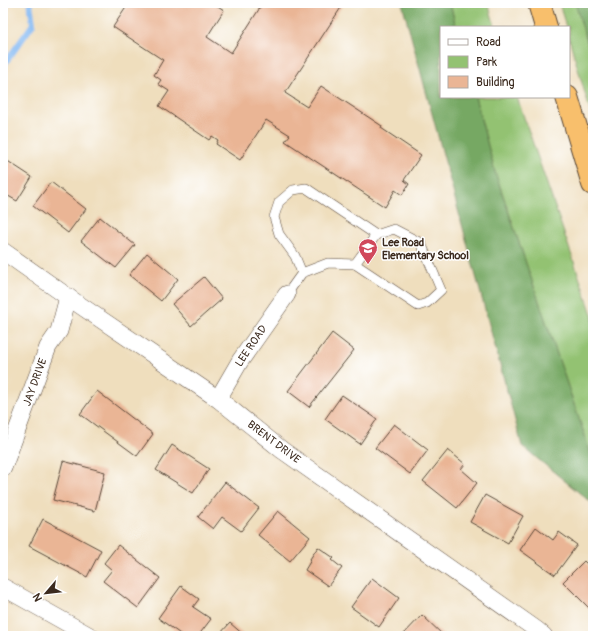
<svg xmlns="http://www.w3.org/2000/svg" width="596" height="639" viewBox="0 0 596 639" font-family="Pangolin,sans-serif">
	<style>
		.green { fill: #93c272; stroke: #677648 }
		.forest { fill: #76a864; stroke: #586941 }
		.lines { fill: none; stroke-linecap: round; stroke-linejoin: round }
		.stream { stroke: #85baf3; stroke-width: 6 }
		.building { fill: #eab595 }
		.service-casing { stroke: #564536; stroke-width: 10 }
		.minor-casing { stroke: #564536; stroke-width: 18 }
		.motorway-casing { stroke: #564536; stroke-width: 24 }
		.service { stroke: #fff; stroke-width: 9 }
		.minor { stroke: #fff; stroke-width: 17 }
		.motorway { stroke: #f8bf6c; stroke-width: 22 }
		.labels { text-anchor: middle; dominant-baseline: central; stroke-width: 3; stroke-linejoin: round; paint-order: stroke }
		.poi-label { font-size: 11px; font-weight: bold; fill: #3b2a1e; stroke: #fff; text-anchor: start }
		.street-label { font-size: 11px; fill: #3b2a1e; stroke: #fff }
	</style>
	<rect width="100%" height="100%" fill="#fff"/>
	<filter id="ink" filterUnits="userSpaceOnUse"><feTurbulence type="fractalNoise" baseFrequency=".025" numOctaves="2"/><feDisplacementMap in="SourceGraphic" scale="8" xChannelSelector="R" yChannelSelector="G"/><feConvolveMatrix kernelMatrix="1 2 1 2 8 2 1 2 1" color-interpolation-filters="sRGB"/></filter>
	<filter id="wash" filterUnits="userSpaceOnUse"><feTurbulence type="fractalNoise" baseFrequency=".012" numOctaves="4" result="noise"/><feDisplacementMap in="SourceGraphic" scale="16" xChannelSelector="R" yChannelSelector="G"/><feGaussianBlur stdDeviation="0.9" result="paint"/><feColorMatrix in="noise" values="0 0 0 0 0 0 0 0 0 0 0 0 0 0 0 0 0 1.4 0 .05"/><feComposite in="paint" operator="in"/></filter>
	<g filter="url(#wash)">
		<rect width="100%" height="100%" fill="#efdebd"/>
		<g class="green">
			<path d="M450 3H488L495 27H456Z"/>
			<path d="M559 3H593V121L569 38V27H566Z"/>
			<path d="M475 97H517L593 317V460L495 172Z"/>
		</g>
		<g class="forest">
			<path d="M402 3H450L456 27H441V97H475L495 172 593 460V504L522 446Z"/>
			<path d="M575 3H593V62Z"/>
		</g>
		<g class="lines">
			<path class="stream" d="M3 66 33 24 30 3"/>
		</g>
		<g id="blocks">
			<g class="building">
				<path d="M129 3H138L144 7 146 3H213L224 10 207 37 231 53 263 3H344L285 93 307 107 321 86 382 126 381 128 421 155 404 180 409 184 402 195 395 190 385 207 285 141 290 135 266 120 240 160 216 144 218 140 212 136 209 140 159 106 169 91 158 84 161 80 154 75 163 60 113 27Z"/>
				<path d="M3 158 32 177 17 201 3 193Z"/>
				<path d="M51 182 86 209 68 233 33 206Z"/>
				<path d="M100 217 135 245 116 268 81 241Z"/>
				<path d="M147 253 178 279 161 301 129 275Z"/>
				<path d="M204 277 222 299 191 326 172 304Z"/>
				<path d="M332 333 354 350 309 407 288 391Z"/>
				<path d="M97 391 153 434 137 456 80 414Z"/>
				<path d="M342 395 377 419 360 444 325 419Z"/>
				<path d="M394 424 428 450 410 474 375 448Z"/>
				<path d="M172 445 209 469 193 493 156 470Z"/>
				<path d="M448 450 465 464 461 469 477 483 457 508 423 481Z"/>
				<path d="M63 461 105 472 95 511 53 500Z"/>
				<path d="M225 482 259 508 241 531 222 517 213 529 198 517Z"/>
				<path d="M485 495 523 516 508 543 470 522Z"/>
				<path d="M278 511 310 537 290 561 258 535Z"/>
				<path d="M43 519 101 550 87 577 29 546Z"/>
				<path d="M536 527 553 540 559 532 577 545 555 575 520 550Z"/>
				<path d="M118 545 160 578 138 608 103 581 112 570 104 563Z"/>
				<path d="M318 547 334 558 332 560 342 568 328 586 305 570 311 560 310 559Z"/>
				<path d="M584 561 593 570V606L590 609 563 582Z"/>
				<path d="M372 578 399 598 379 627 351 607Z"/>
				<path d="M181 586 199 599 193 607 211 619 198 636H183L158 618Z"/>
				<path d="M422 615 444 636H402Z"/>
				<path d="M230 623 245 636H218Z"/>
			</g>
		</g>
	</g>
	<g filter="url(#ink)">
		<use href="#blocks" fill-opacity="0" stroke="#564536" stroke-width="1"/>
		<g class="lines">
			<g class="service-casing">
				<g id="service">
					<path d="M355 264 376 235"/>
					<path d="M287 294 302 273 328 263 355 264 418 306 427 303 441 290 421 243 394 229 376 235 306 188 293 190 279 202 274 217 279 234 295 256 302 273"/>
				</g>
			</g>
			<g class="minor-casing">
				<g id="minor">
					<path d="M3 251 68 297 218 399 282 450 537 630 544 636"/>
					<path d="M218 399 240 361 287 294"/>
					<path d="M3 468 48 347 59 331 68 297"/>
					<path d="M3 587 90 636"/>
				</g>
			</g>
			<g class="motorway-casing">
				<g id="motorway">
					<path d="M539 3 546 27"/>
					<path d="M567 97 593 184"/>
				</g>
			</g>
			<use href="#service" class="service"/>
			<use href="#minor" class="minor"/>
			<use href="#motorway" class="motorway"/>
		</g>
	</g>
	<defs>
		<g id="school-pin" transform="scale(1)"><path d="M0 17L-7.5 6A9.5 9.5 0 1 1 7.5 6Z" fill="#d1495b" stroke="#fff"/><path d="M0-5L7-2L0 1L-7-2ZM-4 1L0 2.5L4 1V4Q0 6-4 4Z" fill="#fff"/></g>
	</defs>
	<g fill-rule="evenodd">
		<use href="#school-pin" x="368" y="248"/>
	</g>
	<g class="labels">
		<g class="poi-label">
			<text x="382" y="242">Lee Road<tspan x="382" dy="13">Elementary School</tspan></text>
		</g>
		<g class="street-label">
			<text transform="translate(251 346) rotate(-56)">LEE ROAD</text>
			<text transform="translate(35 382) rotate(-70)">JAY DRIVE</text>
			<text transform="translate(274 442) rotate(37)">BRENT DRIVE</text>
		</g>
	</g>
	<rect width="596" height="639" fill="none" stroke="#fff" stroke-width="16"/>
	<rect x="440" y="26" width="130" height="72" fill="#ffffff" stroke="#b1aaa5"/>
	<rect x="448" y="39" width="20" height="6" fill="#ffffff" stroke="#b1aaa5"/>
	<text x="476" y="46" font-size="12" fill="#3b2a1e">Road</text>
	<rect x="448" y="56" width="20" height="12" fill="#93c272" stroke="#b1aaa5"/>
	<text x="476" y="66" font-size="12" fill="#3b2a1e">Park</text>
	<rect x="448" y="76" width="20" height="12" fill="#eab595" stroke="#b1aaa5"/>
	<text x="476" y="86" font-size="12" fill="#3b2a1e">Building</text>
	<g transform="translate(46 593) rotate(242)" stroke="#ffffff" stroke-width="3" paint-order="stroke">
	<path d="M0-3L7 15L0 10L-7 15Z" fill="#3b2a1e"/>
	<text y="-6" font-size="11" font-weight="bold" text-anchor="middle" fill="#3b2a1e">N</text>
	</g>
</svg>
